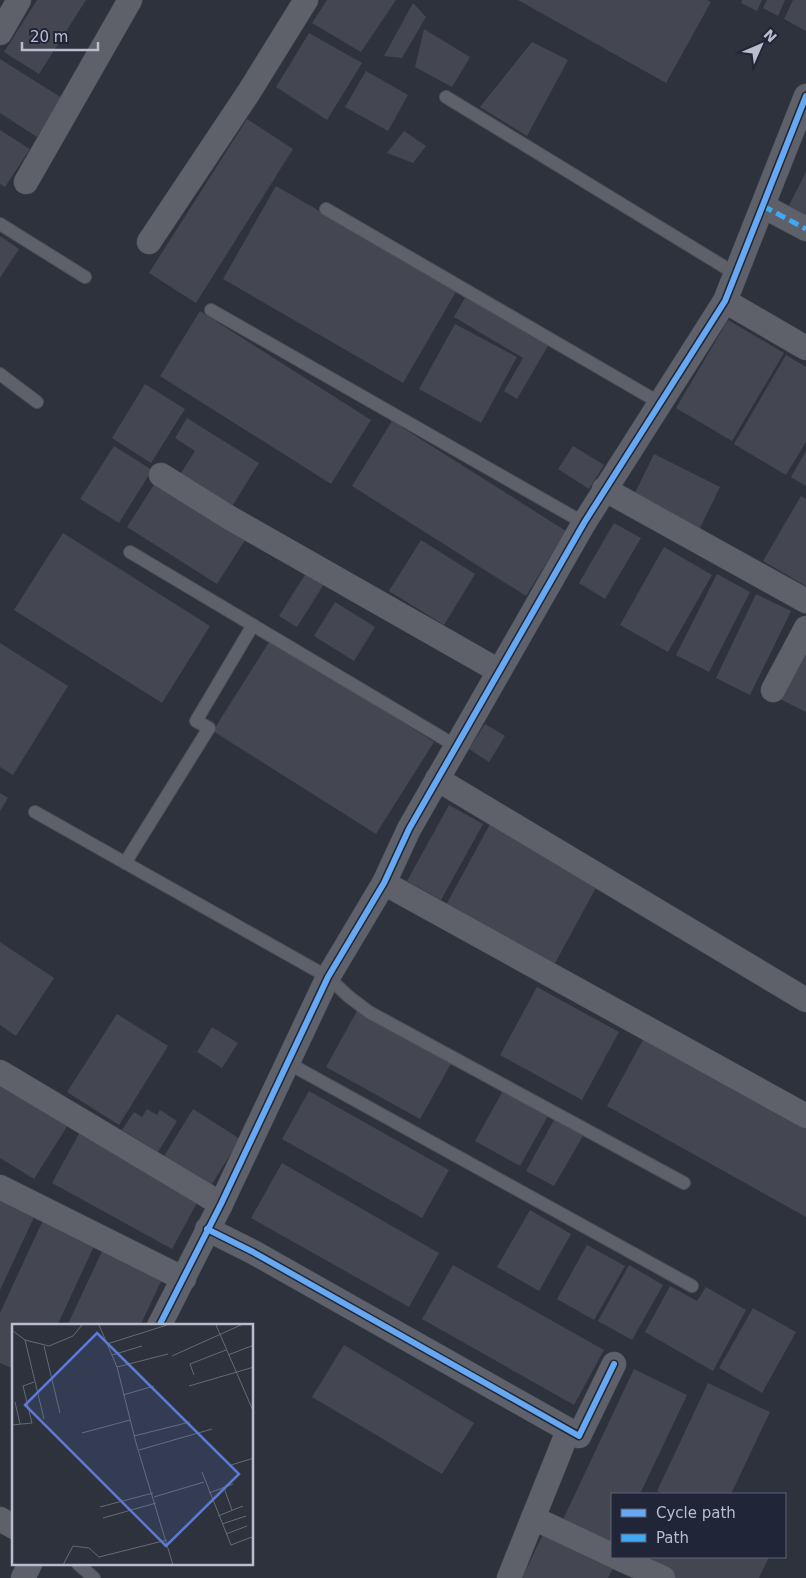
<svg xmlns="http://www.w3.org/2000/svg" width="806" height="1578" viewBox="0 0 806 1578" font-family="'DejaVu Sans',sans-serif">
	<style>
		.building { fill: #444752 }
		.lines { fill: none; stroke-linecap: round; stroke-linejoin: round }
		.lane-casing { stroke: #4b4f57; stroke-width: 14 }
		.street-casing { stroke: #4b4f57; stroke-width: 25 }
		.lane { stroke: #5e616a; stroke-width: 12 }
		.street { stroke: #5e616a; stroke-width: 24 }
		.quiet { stroke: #3fa9f5; stroke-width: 5; stroke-dasharray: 10 5; stroke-linecap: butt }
		.cycleway-casing { stroke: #202638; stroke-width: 9 }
		.cycleway { stroke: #66a8f1; stroke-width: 6 }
		.inset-road { fill: none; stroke: #656a77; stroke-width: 1 }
		.view { fill: #5b7ad4; fill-opacity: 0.15; stroke: #5b7ad4; stroke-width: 2.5 }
		.inset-edge { fill: none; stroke: #b9bdcd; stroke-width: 2.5 }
	</style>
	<rect width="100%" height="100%" fill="#2d323d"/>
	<g class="building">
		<path d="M37 0H86L39 74 4 52Z"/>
		<path d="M327 0H396L361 52 312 23Z"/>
		<path d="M518 0H707L711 2 666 83Z"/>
		<path d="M742 0H762L757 11 741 3Z"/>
		<path d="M767 0H785L778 16 763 8Z"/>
		<path d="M793 0H806V31L784 19Z"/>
		<path d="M413 3 426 17 402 58 384 56Z"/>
		<path d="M424 29 470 57 452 87 415 67Z"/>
		<path d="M309 33 362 63 327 120 276 87Z"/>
		<path d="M532 42 568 60 527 136 480 107Z"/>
		<path d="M0 59 62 98 37 137 0 113Z"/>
		<path d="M366 71 408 95 388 131 345 107Z"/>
		<path d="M247 119 293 149 196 303 149 273Z"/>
		<path d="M0 130 30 149 5 187 0 184Z"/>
		<path d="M404 131 426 146 413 163 387 153Z"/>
		<path d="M806 172V221L786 211Z"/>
		<path d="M276 186 457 290 403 383 223 279Z"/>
		<path d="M0 236 19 249 0 278Z"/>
		<path d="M466 296 549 344 517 399 504 391 523 358 454 317Z"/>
		<path d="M200 311 371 420 331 484 160 376Z"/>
		<path d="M728 320 784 353 732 441 676 408Z"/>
		<path d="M455 324 517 357 481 423 419 389Z"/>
		<path d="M786 355 806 367V442L786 475 734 444Z"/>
		<path d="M145 384 185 409 151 463 112 438Z"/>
		<path d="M187 418 259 463 231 508 179 476 195 451 175 438Z"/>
		<path d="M392 421 566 531 526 596 352 486Z"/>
		<path d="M114 446 152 470 119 523 80 499Z"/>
		<path d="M573 446 604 465 589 489 558 469Z"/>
		<path d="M806 451V486L791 477Z"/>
		<path d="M654 454 720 487 699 530 633 497Z"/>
		<path d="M157 480 247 537 217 584 127 527Z"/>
		<path d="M801 496 806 499V586L763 561Z"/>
		<path d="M614 523 641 538 605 599 579 583Z"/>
		<path d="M63 533 210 626 162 703 14 610Z"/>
		<path d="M421 540 475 574 444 625 389 591Z"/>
		<path d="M664 547 712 575 668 652 620 625Z"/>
		<path d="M308 570 326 581 297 627 279 616Z"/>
		<path d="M717 574 750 592 709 672 676 655Z"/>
		<path d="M756 594 791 611 750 695 716 678Z"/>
		<path d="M335 602 375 627 354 661 314 636Z"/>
		<path d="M806 635V712L776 697Z"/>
		<path d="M271 639 434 742 376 834 213 731Z"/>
		<path d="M0 643 68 686 13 775 0 767Z"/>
		<path d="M485 724 505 736 489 762 469 749Z"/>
		<path d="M0 793 8 798 0 811Z"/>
		<path d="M449 805 483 824 441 900 407 881Z"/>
		<path d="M490 824 598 884 554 965 446 905Z"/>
		<path d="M0 942 54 978 16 1036 0 1025Z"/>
		<path d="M537 987 619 1032 582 1100 500 1055Z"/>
		<path d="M358 1009 452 1062 420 1119 326 1067Z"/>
		<path d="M117 1014 168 1046 119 1125 67 1092Z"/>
		<path d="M212 1027 238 1043 222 1068 197 1052Z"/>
		<path d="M644 1038 806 1128V1217L607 1106Z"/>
		<path d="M0 1082 68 1125 34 1179 0 1158Z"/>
		<path d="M504 1089 549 1114 520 1166 475 1141Z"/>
		<path d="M309 1091 449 1170 422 1218 282 1139Z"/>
		<path d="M147 1109 157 1115 160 1110 177 1121 158 1152 122 1130 134 1112 142 1117Z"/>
		<path d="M193 1109 240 1139 210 1187 163 1158Z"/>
		<path d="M555 1118 584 1134 554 1186 526 1171Z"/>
		<path d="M80 1132 199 1199 172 1249 52 1183Z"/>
		<path d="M282 1163 439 1253 409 1307 251 1218Z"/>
		<path d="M0 1196 36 1213 0 1290Z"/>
		<path d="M530 1210 571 1234 539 1291 497 1267Z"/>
		<path d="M43 1220 95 1244 57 1326H14V1369L0 1363V1313Z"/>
		<path d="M587 1245 625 1266 594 1320 557 1299Z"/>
		<path d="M104 1247 164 1275 140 1326H67Z"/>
		<path d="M453 1265 604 1350 574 1405 422 1319Z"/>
		<path d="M629 1265 663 1285 632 1340 598 1321Z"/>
		<path d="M670 1286 697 1301 706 1287 746 1310 713 1371 645 1332Z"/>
		<path d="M753 1308 796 1332 762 1393 719 1368Z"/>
		<path d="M344 1345 474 1423 442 1474 312 1397Z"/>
		<path d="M634 1369 687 1395 640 1494H612V1554L559 1528Z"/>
		<path d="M708 1383 770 1412 731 1494H664L657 1491Z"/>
		<path d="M545 1530 615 1564 608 1578H522Z"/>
		<path d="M634 1557H769L759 1578H674Z"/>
	</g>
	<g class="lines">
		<g class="lane-casing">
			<g id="lane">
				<path d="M446 97 736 274"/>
				<path d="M326 209 660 403"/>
				<path d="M0 224 85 277"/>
				<path d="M211 310 584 523"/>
				<path d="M0 374 37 402"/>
				<path d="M130 552 456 746"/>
				<path d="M35 812 328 977 348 996 369 1012 684 1183"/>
				<path d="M125 863 209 728 196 721 253 625"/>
				<path d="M288 1063 692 1286"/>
				<path d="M78 1564 94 1578"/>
			</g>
		</g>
		<g class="street-casing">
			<g id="street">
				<path d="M0 33 19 0"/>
				<path d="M26 182 130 0"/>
				<path d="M763 206 806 229"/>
				<path d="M149 242 249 92 306 0"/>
				<path d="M725 301 806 348"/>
				<path d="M161 475 230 518 499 671"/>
				<path d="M604 489 806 601"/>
				<path d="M773 690 806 628"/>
				<path d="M437 779 806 1000"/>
				<path d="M384 883 806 1116"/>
				<path d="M0 1072 221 1204"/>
				<path d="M0 1187 184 1279"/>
				<path d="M207 1229 253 1252 579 1436 614 1364"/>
				<path d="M159 1326 221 1204 328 977 384 883 409 829 584 523 725 301 806 96"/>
				<path d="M533 1518 612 1555"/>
				<path d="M0 1519 14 1527"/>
				<path d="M616 1557 663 1578"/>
				<path d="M23 1578 30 1564"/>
				<path d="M509 1578 568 1431"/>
			</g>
		</g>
		<use href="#lane" class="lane"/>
		<use href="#street" class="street"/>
		<path class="quiet" d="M763 206 806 229"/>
		<g class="cycleway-casing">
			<g id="cycleway">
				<path d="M207 1229 253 1252 579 1436 614 1364"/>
				<path d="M159 1326 221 1204 328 977 384 883 409 829 584 523 725 301 806 96"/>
			</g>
		</g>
		<use href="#cycleway" class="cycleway"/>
	</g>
	<g transform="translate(12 1324)">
		<rect width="241" height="241" fill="#2d323d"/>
		<path class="inset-road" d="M87 1 105 43 124 119 161 241M204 1 242 89M1 7 13 16 37 22 61 12 70 1M13 16 32 95M95 20 155 1M32 22 48 89M100 31 130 22M216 31 242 21M160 32 229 1M105 43 156 30M182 51 178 40 214 26M177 62 242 43M111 71 142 62M3 78 8 100M0 101 20 99 11 62 22 58M70 109 118 96M122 112 178 98M127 126 200 105M219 141 242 134M190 148 219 221 240 213M212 164 220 186M197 169 221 160M142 173 192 158M88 183 141 169M206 192 231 182M91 194 144 179M210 200 234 192M214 210 235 202M51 241 61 222 77 224 87 233 155 216"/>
		<path class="view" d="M85 9 227 150 154 222 13 81Z"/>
		<rect width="241" height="241" class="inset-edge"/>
	</g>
	<rect x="611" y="1493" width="175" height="65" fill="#202638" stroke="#5d6274"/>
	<rect x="621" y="1509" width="25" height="8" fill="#66a8f1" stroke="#5d6274"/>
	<text x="656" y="1518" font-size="15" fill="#b9bdcd">Cycle path</text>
	<rect x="621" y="1534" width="25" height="8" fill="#3fa9f5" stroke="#5d6274"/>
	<text x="656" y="1543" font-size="15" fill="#b9bdcd">Path</text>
	<g transform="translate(761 45) rotate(45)" stroke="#202638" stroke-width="4" paint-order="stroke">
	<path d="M0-4L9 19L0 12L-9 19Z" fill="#b9bdcd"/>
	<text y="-8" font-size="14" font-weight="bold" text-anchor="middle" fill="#b9bdcd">N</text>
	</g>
	<path d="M22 42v8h76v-8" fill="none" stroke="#b9bdcd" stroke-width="2.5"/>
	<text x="30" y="42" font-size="15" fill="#b9bdcd" stroke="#202638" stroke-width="4" paint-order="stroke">20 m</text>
</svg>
